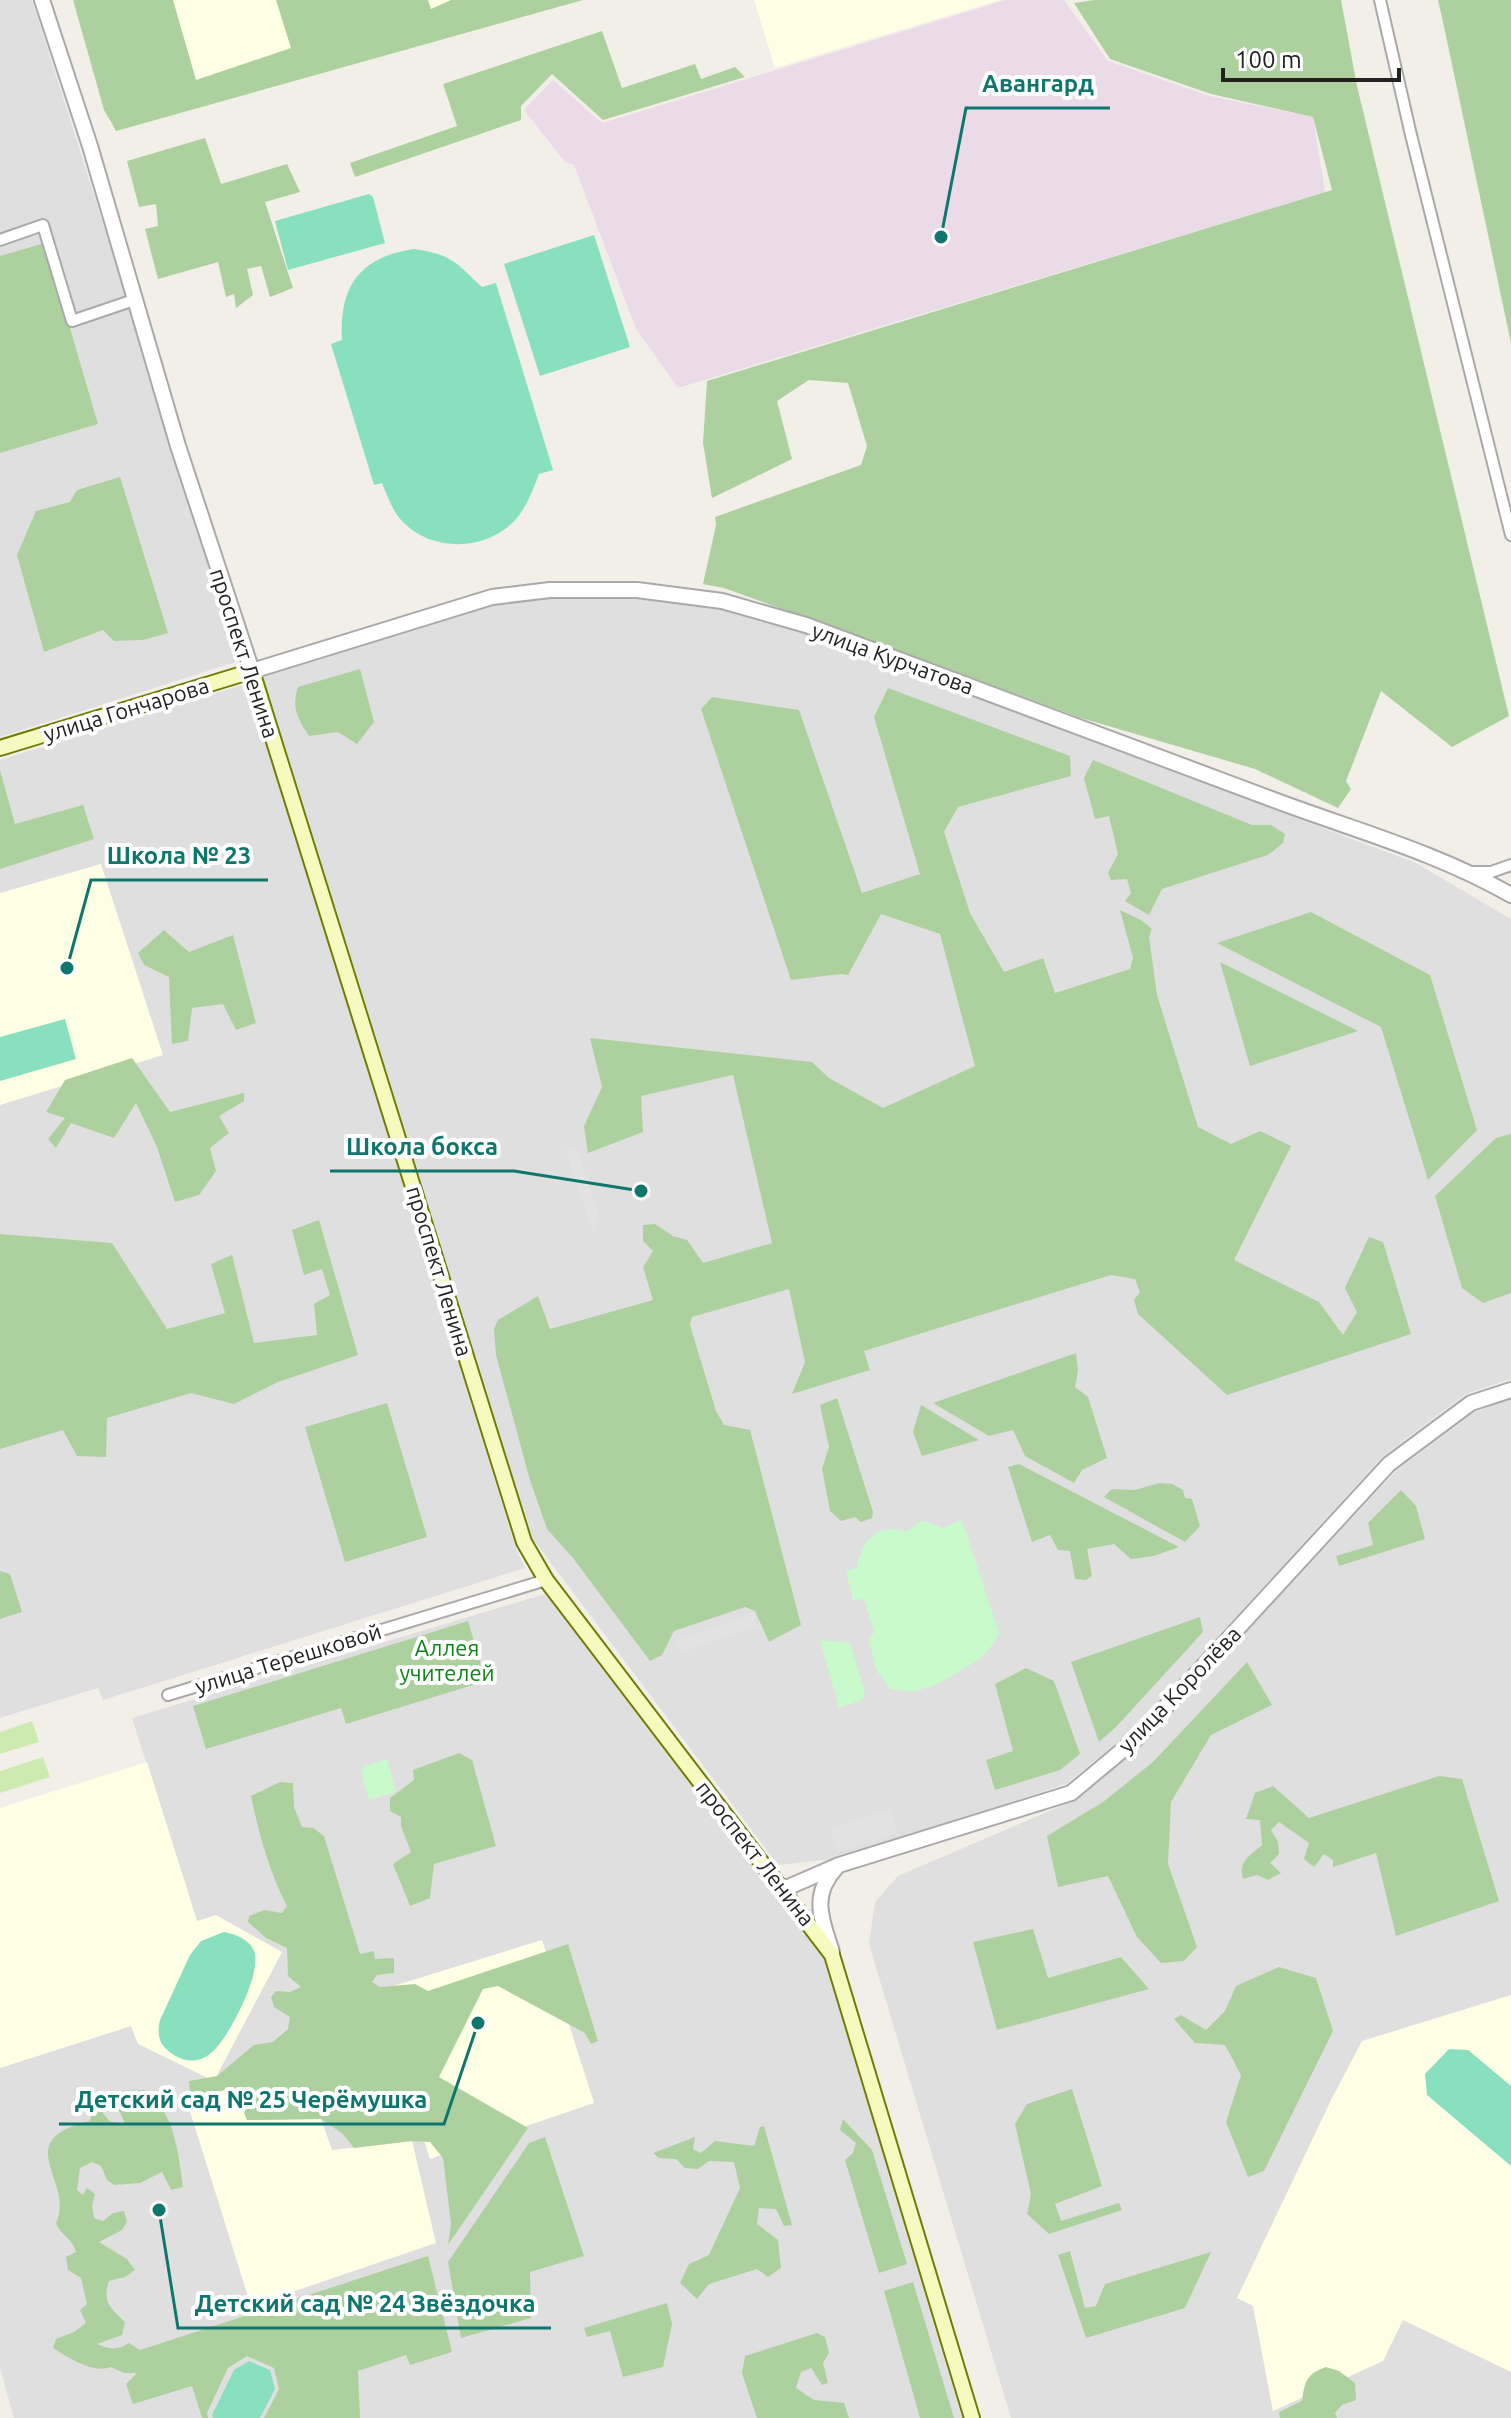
<svg xmlns="http://www.w3.org/2000/svg" width="1511" height="2418" viewBox="0 0 1511 2418" font-family="Ubuntu,sans-serif">
	<style>
		.residential { fill: #e0dfdf }
		.industrial { fill: #ebdbe8 }
		.education { fill: #ffffe5 }
		.grass { fill: #cdebb0 }
		.forest { fill: #add19e }
		.park { fill: #c8facc }
		.pitch { fill: #88e0be }
		.parking { fill: #e2e2e2 }
		.lines { fill: none; stroke-linecap: round; stroke-linejoin: round }
		.minor-casing { stroke: #a9a9a9; stroke-width: 14 }
		.tertiary-casing { stroke: #a9a9a9; stroke-width: 18 }
		.secondary-casing { stroke: #707d05; stroke-width: 18 }
		.minor { stroke: #fff; stroke-width: 10 }
		.tertiary { stroke: #fff; stroke-width: 14 }
		.secondary { stroke: #f7fabf; stroke-width: 14 }
		.labels { text-anchor: middle; dominant-baseline: central; stroke-width: 8; stroke-linejoin: round; paint-order: stroke }
		.street-label { font-size: 22px; fill: #222; stroke: #fff }
		.park-label { font-size: 22px; fill: #0c8416; stroke: #fff }
		.leader { fill: none; stroke: #0f766e; stroke-width: 3 }
		.callout-dot { fill: #0f766e; stroke: #fff; stroke-width: 3 }
		.callout-label { font-size: 24px; text-anchor: middle; font-weight: bold; fill: #0f766e; stroke: #fff; stroke-width: 8; stroke-linejoin: round; paint-order: stroke }
	</style>
	<rect width="100%" height="100%" fill="#f2efe9"/>
	<g class="residential">
		<path d="M0 0H32L242 660 0 737Z"/>
		<path d="M550 596H634L719 606 802 633 1416 863 1511 919V1379L1466 1394 1383 1456 1131 1731 1066 1784 835 1859 778 1865 533 1539 263 675 496 603Z"/>
		<path d="M249 683 515 1546 525 1568 103 1700 98 1688 0 1718V760Z"/>
		<path d="M1511 1399V2418H1011L869 1944 875 1902 898 1876 1075 1800 1143 1744 1396 1471 1475 1412Z"/>
		<path d="M545 1594 824 1959 962 2418H14L0 2368V2068L131 2026 197 1921 132 1718Z"/>
	</g>
	<path class="industrial" d="M1006 0H1064L1108 61 1210 96 1313 117 1325 192 678 388 636 329 574 165 565 162 524 110 553 80 602 123Z"/>
	<g class="education">
		<path d="M73 0H515L110 124Z"/>
		<path d="M754 0H1000L775 68Z"/>
		<path d="M101 864 163 1055 0 1105V893Z"/>
		<path d="M147 1762 197 1921 216 1915 282 1952 214 2081 138 2044 131 2026 0 2068V1808Z"/>
		<path d="M542 1940 594 2103 430 2159 377 1991Z"/>
		<path d="M1511 1995V2372L1403 2320 1383 2361 1273 2411 1253 2306 1237 2298 1332 2098 1362 2041Z"/>
		<path d="M234 2087 247 2120 321 2119 332 2150 412 2141 436 2243 251 2306 187 2102Z"/>
	</g>
	<g class="grass">
		<path d="M32 1721 39 1742 0 1754V1732Z"/>
		<path d="M43 1757 50 1777 0 1793V1771Z"/>
	</g>
	<g class="forest">
		<path d="M73 0H173L196 80 291 48 276 0H428L431 9 451 0H583L116 131 104 110Z"/>
		<path d="M1095 0H1341L1357 86 1509 716 1452 747 1381 691 1346 781 1351 789 1338 808 1255 769 1081 718 724 588 703 584 716 525 715 517 861 465 867 446 848 383 809 380 777 401 792 459 712 498 703 443 707 381 1332 190 1313 117 1211 94 1110 59 1074 3Z"/>
		<path d="M1438 0H1511V343L1443 22Z"/>
		<path d="M602 31 622 88 695 64 701 79 735 67 745 77 603 120 552 74 521 106V120L355 177 350 163 457 126 443 84Z"/>
		<path d="M205 138 221 184 287 164 300 192 265 202 293 288 270 297 261 266 247 269 253 295 236 308 234 294 226 297 218 262 158 279 145 229 158 226 156 204 139 207 127 161Z"/>
		<path d="M45 243 98 424 0 453V256Z"/>
		<path d="M120 477 168 633 143 640 114 641 103 630 44 652 17 555 36 511 70 502 77 490Z"/>
		<path d="M360 669 374 722 357 744 338 732 309 736C298 719 291 707 298 687Z"/>
		<path d="M888 688 1070 756 1071 776 958 807 944 832 970 913 1004 972 1043 958 1055 993 1130 969 1133 958 1120 910 1141 920 1152 929 1149 937 1157 995 1198 1127 1231 1144 1260 1131 1291 1146 1234 1260 1319 1302 1343 1335 1357 1312 1345 1288 1369 1237 1383 1242 1411 1334 1227 1395 1138 1314 1134 1300 1140 1292 1135 1279 1111 1275 864 1351 870 1370 792 1394 805 1362 789 1289 692 1317 690 1325 716 1411 724 1425 750 1430 801 1625 769 1642 755 1611 745 1607 674 1631 662 1655 650 1661 573 1558 547 1529 530 1480 496 1355 494 1329 498 1320 538 1296 550 1329 653 1300 643 1267 653 1251 643 1241V1225L655 1224 673 1236 687 1240 703 1263 772 1243 733 1075 641 1096 643 1132 588 1153 584 1126 602 1087 590 1038 812 1062 829 1078 883 1108 975 1066 940 934 881 914 848 975 841 974 791 980 701 709 712 697 799 710 862 893 920 874 874 717Z"/>
		<path d="M1093 760 1252 825H1271L1285 834 1283 843 1268 855 1162 889 1149 915 1125 901 1131 893 1127 879 1111 880 1108 873 1118 854 1109 816 1095 819 1084 778Z"/>
		<path d="M0 770 15 824 83 805 94 839 0 869Z"/>
		<path d="M1311 912 1430 975 1477 1130 1428 1180 1381 1027 1217 943Z"/>
		<path d="M164 930 189 952 233 935 256 1023 236 1030 223 1004 192 1008 188 1041 172 1044 169 977 144 965 138 953Z"/>
		<path d="M1220 962 1358 1031 1250 1066Z"/>
		<path d="M132 1058 170 1112 244 1093V1101L219 1116 229 1133 210 1148 216 1171 199 1195 175 1202 157 1147 136 1103 114 1138 71 1123 56 1148 48 1139 65 1118 46 1112 65 1080Z"/>
		<path d="M1511 1134V1293L1483 1303 1462 1288 1435 1196 1496 1138Z"/>
		<path d="M319 1220 358 1355 278 1382 234 1404 191 1393 107 1418 106 1457 77 1456 63 1430 0 1449V1234L112 1243 167 1329 225 1313 211 1264 232 1255 254 1343 317 1335 314 1304 330 1295 322 1269 304 1275 292 1230Z"/>
		<path d="M1076 1353 1078 1371 1075 1387 1088 1397 1107 1458 1082 1470 1074 1483 1025 1456 1013 1430 989 1436 933 1403Z"/>
		<path d="M837 1398 873 1512 872 1518 861 1522 855 1517 841 1521 830 1511 822 1469 829 1447 820 1405Z"/>
		<path d="M387 1403 427 1537 345 1562 305 1427Z"/>
		<path d="M921 1405 979 1440 922 1456 913 1432Z"/>
		<path d="M1019 1464 1179 1547 1154 1556 1131 1559 1114 1544 1087 1549 1092 1576 1086 1580 1075 1579 1070 1551 1058 1550 1050 1535 1032 1542 1008 1467Z"/>
		<path d="M1159 1483 1172 1484 1183 1490 1185 1498 1192 1499 1200 1526 1185 1542 1104 1497 1112 1489 1135 1490Z"/>
		<path d="M1401 1490 1416 1506 1425 1539 1339 1566 1336 1556 1373 1545 1368 1523Z"/>
		<path d="M0 1571 10 1574 22 1612 0 1619Z"/>
		<path d="M1200 1617 1203 1632 1116 1727 1099 1742 1071 1662Z"/>
		<path d="M468 1621 486 1681 346 1724 341 1708 206 1749 193 1706Z"/>
		<path d="M1247 1662 1272 1705 1211 1735 1171 1802 1168 1864 1197 1947 1184 1961 1161 1963 1137 1937 1108 1876 1058 1887 1047 1836 1103 1802 1153 1762Z"/>
		<path d="M1026 1668 1054 1681 1080 1754 1060 1770 995 1790 986 1760 1013 1751 995 1684Z"/>
		<path d="M459 1753 472 1760 496 1846 434 1864 430 1898 410 1906 393 1864 411 1852 401 1826V1817L390 1811V1798L414 1780 413 1770Z"/>
		<path d="M1439 1776 1462 1779 1499 1901 1396 1936 1376 1853 1333 1867V1860L1324 1854 1314 1867 1304 1859 1309 1843 1279 1822 1271 1830 1278 1842 1279 1854 1270 1863 1281 1873 1268 1880 1257 1875 1243 1879C1238 1861 1250 1856 1262 1845L1260 1820 1246 1819 1255 1793 1273 1786 1309 1818Z"/>
		<path d="M280 1782 293 1783 294 1807 302 1827 313 1828 324 1836 360 1954 374 1951 375 1959 394 1958V1973L377 1975 372 1982 380 1987 415 1984 428 1991 568 1944 598 2041 591 2044 585 2033 498 1986 483 1989 439 2077 528 2128 448 2245 451 2223 443 2158 430 2142 412 2141 354 2148 343 2134 321 2119 247 2120 234 2087 187 2102 190 2096 189 2081 217 2076 254 2045 273 2042 288 2029 290 2017 274 2007 271 1997 276 1991 290 1992 301 1987 288 1976 287 1948 266 1938 248 1922 249 1916 264 1910 282 1913 287 1906C269 1871 259 1834 251 1796Z"/>
		<path d="M1033 1929 1048 1978 1121 1957 1149 1989 997 2030 973 1942Z"/>
		<path d="M1279 1967 1316 1978 1333 2031 1264 2171 1248 2177 1226 2122 1241 2075 1225 2045 1195 2043 1174 2019 1181 2015 1206 2030 1225 2011 1236 1986Z"/>
		<path d="M1072 2089 1102 2186 1055 2204 1061 2221 1119 2203 1122 2210 1049 2234 1027 2214 1031 2194 1015 2124 1027 2104Z"/>
		<path d="M145 2090C175 2113 178 2152 183 2187L171 2190 162 2172 140 2183 114 2185 107 2180 101 2166 92 2162 80 2168 77 2190 83 2195 87 2188 95 2194 92 2206 94 2218 103 2221 113 2213 124 2211 127 2222 122 2230 99 2242 127 2259 135 2270 125 2277 109 2281C102 2302 110 2307 125 2322L122 2335 97 2344C109 2349 117 2351 129 2343L140 2350 428 2256 452 2352 410 2365 406 2355 358 2371 360 2418H264L279 2389 274 2368 247 2356 228 2368 207 2413 208 2418H202L192 2386 133 2404 126 2384 137 2373H124L111 2367C93 2374 69 2358 53 2348L56 2339 74 2332 86 2323 80 2310 87 2304 81 2278 68 2270 66 2257 76 2252C73 2239 60 2235 56 2223 76 2181 7 2141 90 2121L94 2103 106 2102 103 2113 109 2121 126 2126 118 2108V2094L123 2091Z"/>
		<path d="M843 2119 872 2150 907 2264 879 2273 845 2160 853 2153 856 2143 840 2130Z"/>
		<path d="M764 2126 792 2225 784 2226 776 2209 759 2208 757 2224 778 2240 781 2268 768 2277 757 2269 709 2284 697 2299 680 2283 689 2264 709 2255 740 2188 734 2162 709 2161 698 2169 685 2168 676 2159 659 2158 653 2153 695 2137 693 2149 701 2153 715 2141 754 2146 760 2127Z"/>
		<path d="M545 2137 584 2256 530 2272 531 2318 461 2338 448 2262 529 2143Z"/>
		<path d="M1070 2251 1085 2308 1096 2306 1105 2284 1211 2252 1185 2308 1086 2338 1058 2255Z"/>
		<path d="M913 2282 954 2418H920L884 2291Z"/>
		<path d="M667 2303 672 2324 663 2367 623 2377 610 2331 587 2337 584 2328Z"/>
		<path d="M817 2333 825 2337 829 2353 823 2363 828 2383 822 2385 811 2368 801 2372 796 2388 814 2400 844 2403 849 2418H757L742 2373 745 2356Z"/>
		<path d="M1326 2367 1339 2371 1355 2383 1356 2400 1342 2405 1335 2413 1337 2418H1280L1279 2412 1302 2401C1305 2380 1307 2374 1326 2367Z"/>
	</g>
	<g class="park">
		<path d="M922 1520 942 1528 962 1520 999 1633 993 1644 980 1659 937 1684 914 1692 890 1689 876 1670 869 1640 874 1632 864 1599 853 1600 846 1571 857 1568C862 1540 877 1522 907 1532Z"/>
		<path d="M820 1640 850 1643 865 1693 862 1700 839 1708Z"/>
		<path d="M387 1759 396 1792 369 1800 361 1771 367 1765Z"/>
	</g>
	<g class="pitch">
		<path d="M369 194 373 197 385 243 288 270 275 221Z"/>
		<path d="M594 235 630 347 540 376 504 264Z"/>
		<path d="M414 249C453 255 455 262 482 287L496 283 553 470 539 474C533 490 527 506 516 519 488 551 433 553 403 522 392 511 388 497 382 483L374 485 331 344 342 340C339 287 359 257 414 249Z"/>
		<path d="M65 1019 76 1059 0 1081V1037Z"/>
		<path d="M224 1932C236 1934 250 1940 254 1951 263 1972 228 2040 211 2053 198 2064 184 2062 171 2053 158 2044 157 2033 160 2020L190 1955 201 1941Z"/>
		<path d="M1449 2049 1468 2050 1511 2086V2166L1427 2095 1425 2074Z"/>
		<path d="M249 2361 270 2370 275 2389 260 2418H213L212 2415 234 2370Z"/>
	</g>
	<g class="parking">
		<path d="M564 1148 578 1150 600 1218 592 1230Z"/>
		<path d="M752 1613 757 1626 681 1653 676 1640Z"/>
		<path d="M891 1809 898 1833 837 1852 830 1828Z"/>
	</g>
	<g class="lines">
		<g class="minor-casing">
			<g id="minor">
				<path d="M1380 0 1411 135 1511 535"/>
				<path d="M0 240 43 225 72 321 134 300"/>
				<path d="M1470 872H1491L1511 865"/>
				<path d="M168 1695 546 1580"/>
			</g>
		</g>
		<g class="tertiary-casing">
			<g id="tertiary">
				<path d="M42 0 90 146 178 446 252 671 492 597 550 590H637L722 601 806 625C962 683 1118 741 1274 800 1354 830 1436 852 1511 895"/>
				<path d="M784 1889 839 1865 1071 1793 1137 1738 1389 1464 1471 1403 1511 1390"/>
				<path d="M832 1952C822 1920 810 1896 836 1868"/>
			</g>
		</g>
		<g class="secondary-casing">
			<path id="secondary" d="M0 748 252 671 524 1542 546 1580 832 1955 972 2418"/>
		</g>
		<use href="#minor" class="minor"/>
		<use href="#tertiary" class="tertiary"/>
		<use href="#secondary" class="secondary"/>
	</g>
	<g class="labels">
		<g class="street-label">
			<text transform="translate(245 653) rotate(72)">проспект Ленина</text>
			<text transform="translate(893 658) rotate(20)">улица Курчатова</text>
			<text transform="translate(126 709) rotate(-17)">улица Гончарова</text>
			<text transform="translate(440 1271) rotate(73)">проспект Ленина</text>
			<text transform="translate(288 1658) rotate(-17)">улица Терешковой</text>
			<text transform="translate(1179 1689) rotate(-46)">улица Королёва</text>
			<text transform="translate(756 1853) rotate(52)">проспект Ленина</text>
		</g>
		<g class="park-label">
			<text x="447" y="1647">Аллея<tspan x="447" dy="25">учителей</tspan></text>
		</g>
	</g>
	<path class="leader" d="M941 237L966 108H1110M67 968L91 880H268M641 1191L514 1171H330M478 2023L444 2124H59M159 2210L178 2328H551"/>
	<g class="callout-dot">
		<circle cx="941" cy="237" r="8"/>
		<circle cx="67" cy="968" r="8"/>
		<circle cx="641" cy="1191" r="8"/>
		<circle cx="478" cy="2023" r="8"/>
		<circle cx="159" cy="2210" r="8"/>
	</g>
	<g class="callout-label">
		<text x="1038" y="92">Авангард</text>
		<text x="179" y="864">Школа № 23</text>
		<text x="422" y="1155">Школа бокса</text>
		<text x="251" y="2108">Детский сад № 25 Черёмушка</text>
		<text x="365" y="2312">Детский сад № 24 Звёздочка</text>
	</g>
	<path d="M1223 68v12h176v-12" fill="none" stroke="#222222" stroke-width="4"/>
	<text x="1235" y="68" font-size="24" fill="#222222" stroke="#ffffff" stroke-width="6" paint-order="stroke">100 m</text>
</svg>
